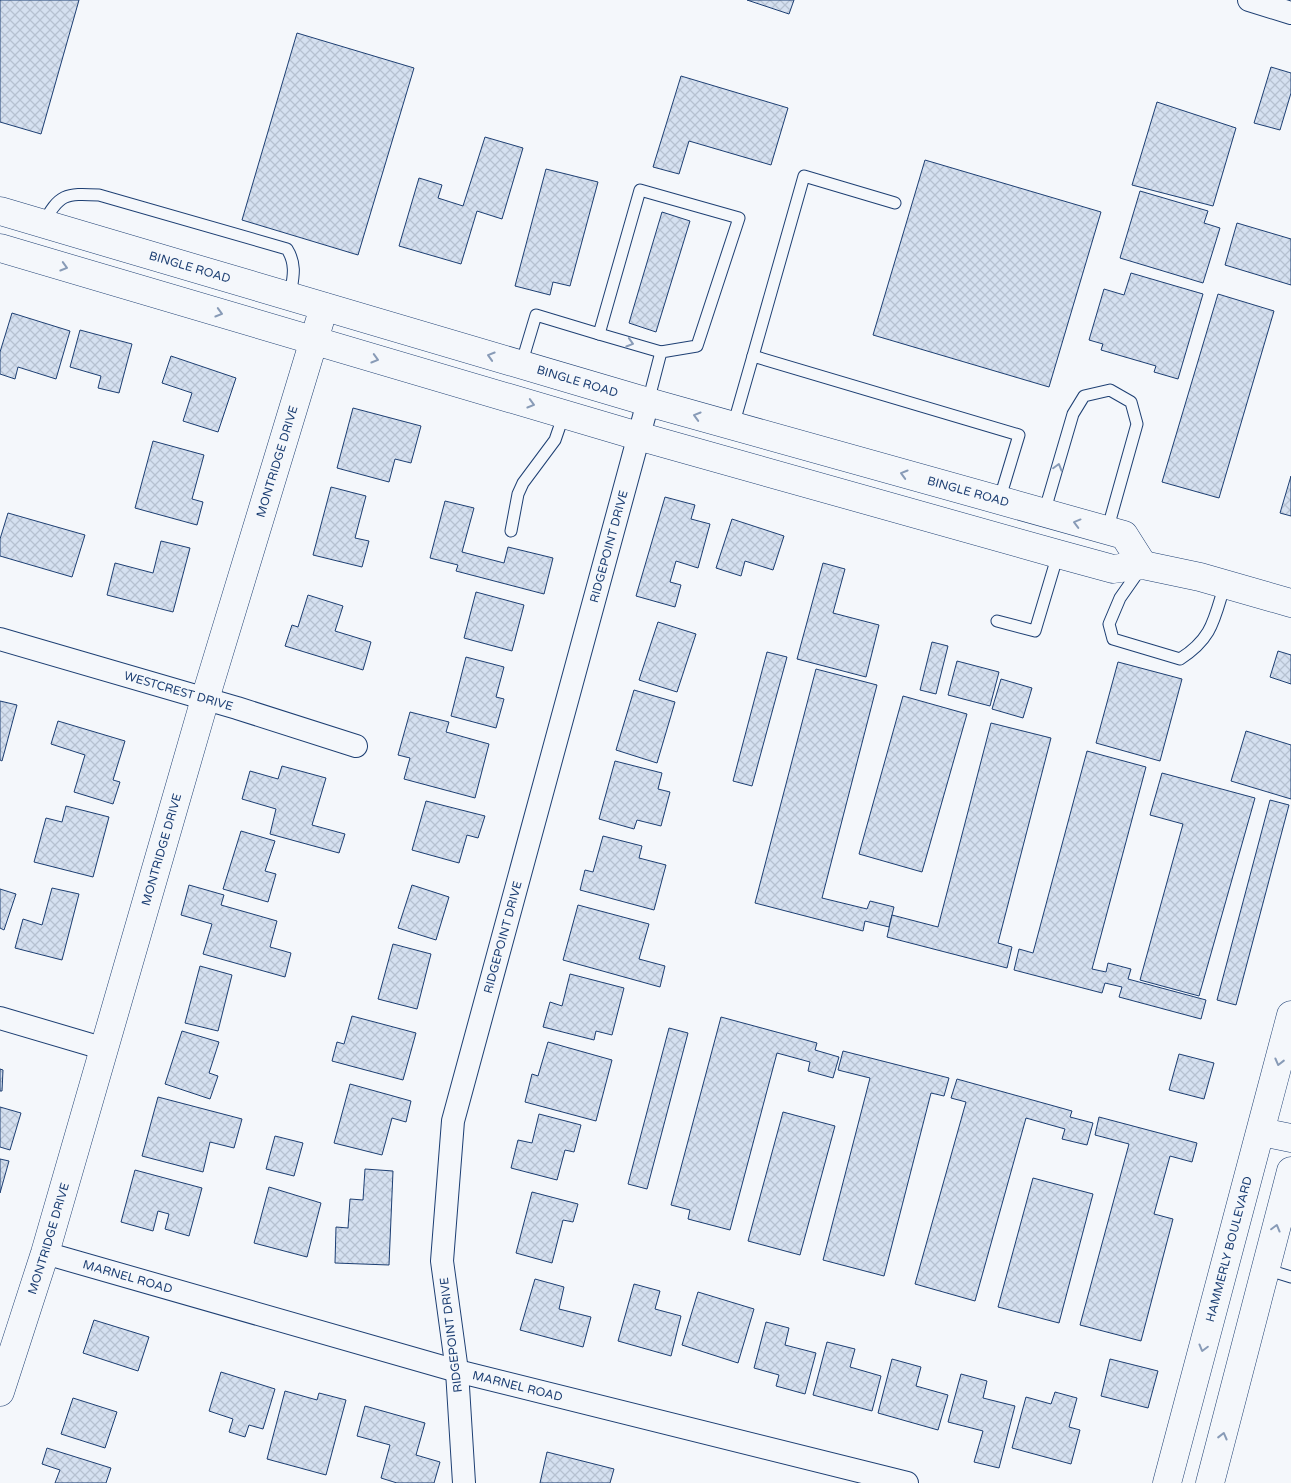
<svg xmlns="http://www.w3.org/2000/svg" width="1291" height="1483" viewBox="0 0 1291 1483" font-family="'Varela Round',sans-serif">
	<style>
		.building { fill: url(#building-cross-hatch); stroke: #1d3f73 }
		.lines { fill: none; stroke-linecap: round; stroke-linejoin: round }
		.service-casing { stroke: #1d3f73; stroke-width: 13 }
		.minor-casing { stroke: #1d3f73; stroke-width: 24 }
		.tertiary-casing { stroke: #1d3f73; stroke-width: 29 }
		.secondary-casing { stroke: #1d3f73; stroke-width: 29 }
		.primary-casing { stroke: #1d3f73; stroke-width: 29 }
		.service { stroke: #f4f7fb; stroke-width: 11 }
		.minor { stroke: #f4f7fb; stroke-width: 22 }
		.tertiary { stroke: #f4f7fb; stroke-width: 28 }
		.secondary { stroke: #f4f7fb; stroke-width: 28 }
		.primary { stroke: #f4f7fb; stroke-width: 28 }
		.oneway { stroke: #889bb7 }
		.labels { text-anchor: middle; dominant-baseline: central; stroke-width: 4; stroke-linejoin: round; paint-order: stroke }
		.street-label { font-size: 12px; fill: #1d3f73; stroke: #f4f7fb }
	</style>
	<defs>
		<pattern id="building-cross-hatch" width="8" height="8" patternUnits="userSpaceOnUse" patternTransform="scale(1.25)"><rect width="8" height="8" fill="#d5e0f0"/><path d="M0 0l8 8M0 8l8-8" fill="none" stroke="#b6c1d1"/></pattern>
	</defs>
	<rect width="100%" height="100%" fill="#f4f7fb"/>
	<g class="building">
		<path d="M0 0H79L41 134 0 122Z"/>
		<path d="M747 0H794L789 14Z"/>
		<path d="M297 33 414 68 358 255 242 220Z"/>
		<path d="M1271 67 1291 73V93L1280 130 1254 123Z"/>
		<path d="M681 76 788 108 771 165 689 141 679 174 653 167Z"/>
		<path d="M1157 102 1236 128 1213 206 1132 185Z"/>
		<path d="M485 137 523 148 502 219 477 211 461 264 399 246 419 178 442 185 438 198 463 206Z"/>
		<path d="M925 160 1101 212 1049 387 873 335Z"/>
		<path d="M546 169 598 182 570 286 553 282 550 295 515 286Z"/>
		<path d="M1140 191 1208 211 1204 223 1220 228 1203 283 1120 258Z"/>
		<path d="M662 212 690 221 656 332 629 323Z"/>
		<path d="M1237 223 1291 239V285L1225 265Z"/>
		<path d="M1131 273 1203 294 1178 379 1154 372 1156 366 1101 350 1103 344 1089 340 1104 289 1124 295Z"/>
		<path d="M1218 294 1274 311 1219 498 1162 482Z"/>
		<path d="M12 313 70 331 56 379 18 367 15 379 0 374V352Z"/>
		<path d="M80 330 132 344 119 393 98 388 101 376 70 367Z"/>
		<path d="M171 356 236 378 218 432 183 421 192 393 162 383Z"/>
		<path d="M353 408 421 426 411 463 395 459 389 482 337 468Z"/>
		<path d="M153 441 204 455 192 499 203 502 197 525 135 508Z"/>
		<path d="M1291 476V516L1280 513Z"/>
		<path d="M331 487 366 496 355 538 369 541 362 567 313 555Z"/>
		<path d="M665 497 695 505 691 519 710 524 698 568 676 561 670 582 681 585 675 607 636 596Z"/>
		<path d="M445 501 474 508 462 552 504 563 508 547 553 558 544 594 456 571 458 565 430 558Z"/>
		<path d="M8 513 85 535 72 577 0 556V539Z"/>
		<path d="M732 519 784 536 773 570 745 561 741 576 716 568Z"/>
		<path d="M161 541 190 548 173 612 107 595 115 563 153 573Z"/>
		<path d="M823 563 845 569 833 613 879 625 866 677 797 659Z"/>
		<path d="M476 592 524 605 512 651 464 638Z"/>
		<path d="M308 595 343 606 335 631 371 642 363 670 285 646 292 625 298 627Z"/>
		<path d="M658 622 696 634 677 692 639 680Z"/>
		<path d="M932 642 948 646 936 694 920 690Z"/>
		<path d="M1278 651 1291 655V684L1270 677Z"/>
		<path d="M767 652 787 657 752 786 733 781Z"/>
		<path d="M466 657 504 667 496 697 504 699 496 728 451 716Z"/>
		<path d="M957 661 999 672 990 706 948 695Z"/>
		<path d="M1118 662 1182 679 1160 761 1096 743Z"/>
		<path d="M816 669 877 685 822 898 867 909 870 901 894 907 889 927 865 921 863 931 755 903Z"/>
		<path d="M1001 679 1032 688 1023 718 992 709Z"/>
		<path d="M634 690 675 702 657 763 616 750Z"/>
		<path d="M903 696 967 714 922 872 859 854Z"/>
		<path d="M0 701 17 705 2 761 0 760Z"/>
		<path d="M410 712 449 722 446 732 489 744 475 798 404 779 410 758 398 755Z"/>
		<path d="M58 721 125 741 113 780 120 782 113 804 74 792 85 755 51 744Z"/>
		<path d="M991 723 1051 738 998 943 1012 947 1007 968 887 937 892 915 938 927Z"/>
		<path d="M1246 731 1291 745V799L1231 781Z"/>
		<path d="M1087 751 1146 767 1092 969 1106 972 1108 963 1131 969 1128 979 1206 1000 1201 1019 1119 997 1122 987 1105 983 1102 993 1014 970 1019 949 1033 953Z"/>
		<path d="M615 761 662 773 658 789 670 792 661 826 637 820 634 829 599 819Z"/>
		<path d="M282 766 326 778 312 825 345 834 339 853 270 834 276 809 242 799 250 771 278 779Z"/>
		<path d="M1162 773 1255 798 1199 996 1140 980 1183 824 1150 815Z"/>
		<path d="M1270 800 1289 805 1236 1005 1217 1000Z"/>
		<path d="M426 801 485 816 478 838 467 835 459 863 412 850Z"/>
		<path d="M66 806 109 817 93 877 34 862 46 818 62 822Z"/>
		<path d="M241 831 275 841 265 871 276 874 268 902 223 889Z"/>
		<path d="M603 836 642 846 639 858 666 865 654 910 580 890 585 870 593 872Z"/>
		<path d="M189 885 224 895 221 905 277 921 270 947 291 953 285 977 203 954 212 924 181 915Z"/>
		<path d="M412 885 449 897 436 940 398 928Z"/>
		<path d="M52 888 79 894 62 960 15 948 23 919 42 925Z"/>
		<path d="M0 889 16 894 4 930 0 928Z"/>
		<path d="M578 905 649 924 639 959 665 966 660 987 563 960Z"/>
		<path d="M393 944 431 954 417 1009 378 999Z"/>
		<path d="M200 966 232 975 218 1031 185 1023Z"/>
		<path d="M570 974 624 988 612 1035 596 1031 594 1040 543 1027 550 1002 562 1006Z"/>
		<path d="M352 1016 416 1033 403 1080 332 1061 337 1042 344 1044Z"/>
		<path d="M721 1017 817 1043 815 1050 839 1057 833 1078 808 1071 810 1062 777 1053 730 1230 688 1219 690 1210 671 1205Z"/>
		<path d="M669 1028 688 1033 647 1189 628 1184Z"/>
		<path d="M182 1031 219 1042 209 1073 218 1076 210 1099 165 1084Z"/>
		<path d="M548 1042 612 1060 596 1121 525 1102 532 1074 538 1076Z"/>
		<path d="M843 1051 949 1078 944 1096 931 1093 884 1276 823 1260 870 1078 838 1070Z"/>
		<path d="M1179 1054 1214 1063 1204 1099 1169 1090Z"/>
		<path d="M0 1069 3 1070 2 1091H0Z"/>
		<path d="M957 1079 1072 1111 1070 1117 1093 1123 1087 1145 1062 1139 1065 1129 1026 1118 975 1301 915 1284 966 1102 951 1098Z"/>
		<path d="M350 1084 411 1101 406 1122 392 1118 382 1155 334 1143Z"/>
		<path d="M158 1097 242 1119 234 1148 210 1142 203 1172 142 1156Z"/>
		<path d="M0 1107 21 1113 10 1150 0 1147Z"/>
		<path d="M783 1112 835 1126 800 1255 748 1241Z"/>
		<path d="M539 1114 581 1125 574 1152 565 1150 557 1180 511 1168 518 1140 532 1143Z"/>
		<path d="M1099 1117 1197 1143 1192 1162 1170 1156 1154 1214 1173 1219 1141 1341 1080 1325 1129 1144 1095 1135Z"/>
		<path d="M275 1136 303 1143 294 1176 266 1169Z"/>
		<path d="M0 1159 9 1161 0 1193Z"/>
		<path d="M365 1169 393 1171 389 1265 335 1263 336 1227 348 1228 350 1199 363 1200Z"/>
		<path d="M135 1170 202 1188 189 1236 165 1229 169 1214 158 1211 153 1231 121 1222Z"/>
		<path d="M1033 1178 1093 1194 1059 1323 998 1307Z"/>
		<path d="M269 1187 321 1203 307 1257 254 1243Z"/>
		<path d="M532 1192 578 1204 573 1222 563 1220 552 1263 516 1253Z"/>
		<path d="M535 1279 564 1287 559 1309 591 1317 583 1347 520 1330Z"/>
		<path d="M634 1284 660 1291 655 1309 681 1316 671 1356 618 1341Z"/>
		<path d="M698 1292 754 1309 738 1363 682 1345Z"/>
		<path d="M94 1320 149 1337 138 1371 83 1353Z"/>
		<path d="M766 1322 789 1328 785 1345 816 1353 805 1394 776 1386 779 1375 754 1368Z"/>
		<path d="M827 1342 855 1349 850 1367 881 1376 872 1411 813 1395Z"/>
		<path d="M892 1359 921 1367 916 1386 948 1395 938 1430 878 1413Z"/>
		<path d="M1110 1359 1158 1371 1148 1408 1101 1396Z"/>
		<path d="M221 1372 275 1389 263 1429 249 1425 245 1437 229 1432 233 1419 209 1411Z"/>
		<path d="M961 1374 987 1381 983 1398 1015 1406 999 1468 974 1462 983 1431 948 1422Z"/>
		<path d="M285 1391 317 1400 319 1393 346 1400 326 1475 267 1459Z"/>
		<path d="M1055 1392 1077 1398 1069 1427 1080 1430 1071 1464 1012 1448 1026 1397 1051 1404Z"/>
		<path d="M73 1398 117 1412 105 1448 61 1434Z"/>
		<path d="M365 1406 425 1423 416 1455 440 1462 434 1483H397L381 1478 390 1445 357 1436Z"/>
		<path d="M47 1448 111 1468 106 1483H55L60 1470 42 1464Z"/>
		<path d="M547 1452 614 1469 610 1483H540Z"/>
	</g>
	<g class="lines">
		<g class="service-casing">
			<g id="service">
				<path d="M43 224C59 194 65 193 99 195L287 249C297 265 293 278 290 296"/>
				<path d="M599 334 661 352"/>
				<path d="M753 356 804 176 895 203"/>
				<path d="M521 365 536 315 599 334 640 190 739 218 697 346 661 352 648 402"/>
				<path d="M733 426 753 356 1019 435 999 501"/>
				<path d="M1044 513 1073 414 1084 396 1110 390 1131 402 1137 424 1107 531"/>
				<path d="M511 531 518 494 523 483 555 440 564 414"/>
				<path d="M1141 568 1120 598 1109 624 1113 639 1180 659C1213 638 1214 619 1225 584"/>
				<path d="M997 621 1035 631 1058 554"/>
				<path d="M1265 1269 1291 1277"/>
			</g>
		</g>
		<g class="minor-casing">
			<g id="minor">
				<path d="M1249 0 1291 13"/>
				<path id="s1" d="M0 639 237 708 356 746"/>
				<path d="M0 1018 105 1049"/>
				<path id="s2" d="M45 1253 457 1371 907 1483"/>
				<path id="s3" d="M464 1483 457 1371 442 1261 453 1121 648 402"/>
			</g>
		</g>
		<g class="tertiary-casing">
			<g id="tertiary">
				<path id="s4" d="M0 1392 45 1253 205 699 324 307"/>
			</g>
		</g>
		<g class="secondary-casing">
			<g id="secondary">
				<path d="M1261 1132 1291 1138"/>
				<path id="s5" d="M1167 1483 1291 1015"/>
				<path d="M1210 1483 1291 1171"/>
			</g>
		</g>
		<g class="primary-casing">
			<g id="primary">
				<path id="s6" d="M0 211 648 402 1124 535 1143 565"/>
				<path d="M0 248 638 436 1058 554 1113 569 1143 565 1200 577 1291 603"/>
			</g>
		</g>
		<use href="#service" class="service"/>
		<use href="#minor" class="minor"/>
		<use href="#tertiary" class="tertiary"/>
		<use href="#secondary" class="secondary"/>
		<use href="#primary" class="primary"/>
	</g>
	<defs><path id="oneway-chevron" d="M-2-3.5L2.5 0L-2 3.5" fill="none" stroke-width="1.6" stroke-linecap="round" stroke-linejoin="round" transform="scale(1.25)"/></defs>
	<g class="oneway">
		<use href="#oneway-chevron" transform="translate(64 267) rotate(16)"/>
		<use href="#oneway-chevron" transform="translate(219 313) rotate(16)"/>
		<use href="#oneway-chevron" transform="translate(630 343) rotate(17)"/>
		<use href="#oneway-chevron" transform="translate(491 356) rotate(-163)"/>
		<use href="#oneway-chevron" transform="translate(375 359) rotate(16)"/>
		<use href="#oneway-chevron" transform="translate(531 404) rotate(16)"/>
		<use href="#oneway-chevron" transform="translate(697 416) rotate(-164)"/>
		<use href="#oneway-chevron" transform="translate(1058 467) rotate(-74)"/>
		<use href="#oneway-chevron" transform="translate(904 474) rotate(-164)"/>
		<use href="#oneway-chevron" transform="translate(1077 523) rotate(-165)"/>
		<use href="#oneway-chevron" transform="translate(1279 1062) rotate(104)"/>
		<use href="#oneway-chevron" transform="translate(1276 1228) rotate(-75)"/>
		<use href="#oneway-chevron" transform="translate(1203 1348) rotate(105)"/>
		<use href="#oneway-chevron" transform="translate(1223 1436) rotate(-76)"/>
	</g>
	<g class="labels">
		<g class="street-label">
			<text stroke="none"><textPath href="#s6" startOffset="198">BINGLE ROAD</textPath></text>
			<text stroke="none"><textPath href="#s6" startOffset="602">BINGLE ROAD</textPath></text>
			<text stroke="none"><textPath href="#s4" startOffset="971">MONTRIDGE DRIVE</textPath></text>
			<text stroke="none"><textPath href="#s6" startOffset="1008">BINGLE ROAD</textPath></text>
			<text stroke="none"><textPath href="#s3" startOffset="959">RIDGEPOINT DRIVE</textPath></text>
			<text stroke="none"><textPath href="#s1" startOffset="186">WESTCREST DRIVE</textPath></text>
			<text stroke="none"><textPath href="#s4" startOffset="566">MONTRIDGE DRIVE</textPath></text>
			<text stroke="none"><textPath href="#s3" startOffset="554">RIDGEPOINT DRIVE</textPath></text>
			<text stroke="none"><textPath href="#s4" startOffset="161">MONTRIDGE DRIVE</textPath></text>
			<text stroke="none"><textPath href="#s5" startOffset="242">HAMMERLY BOULEVARD</textPath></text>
			<text stroke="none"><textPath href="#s2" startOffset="86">MARNEL ROAD</textPath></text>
			<text transform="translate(451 1335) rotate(-97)">RIDGEPOINT DRIVE</text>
			<text stroke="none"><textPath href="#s2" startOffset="491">MARNEL ROAD</textPath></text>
		</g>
	</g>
</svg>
